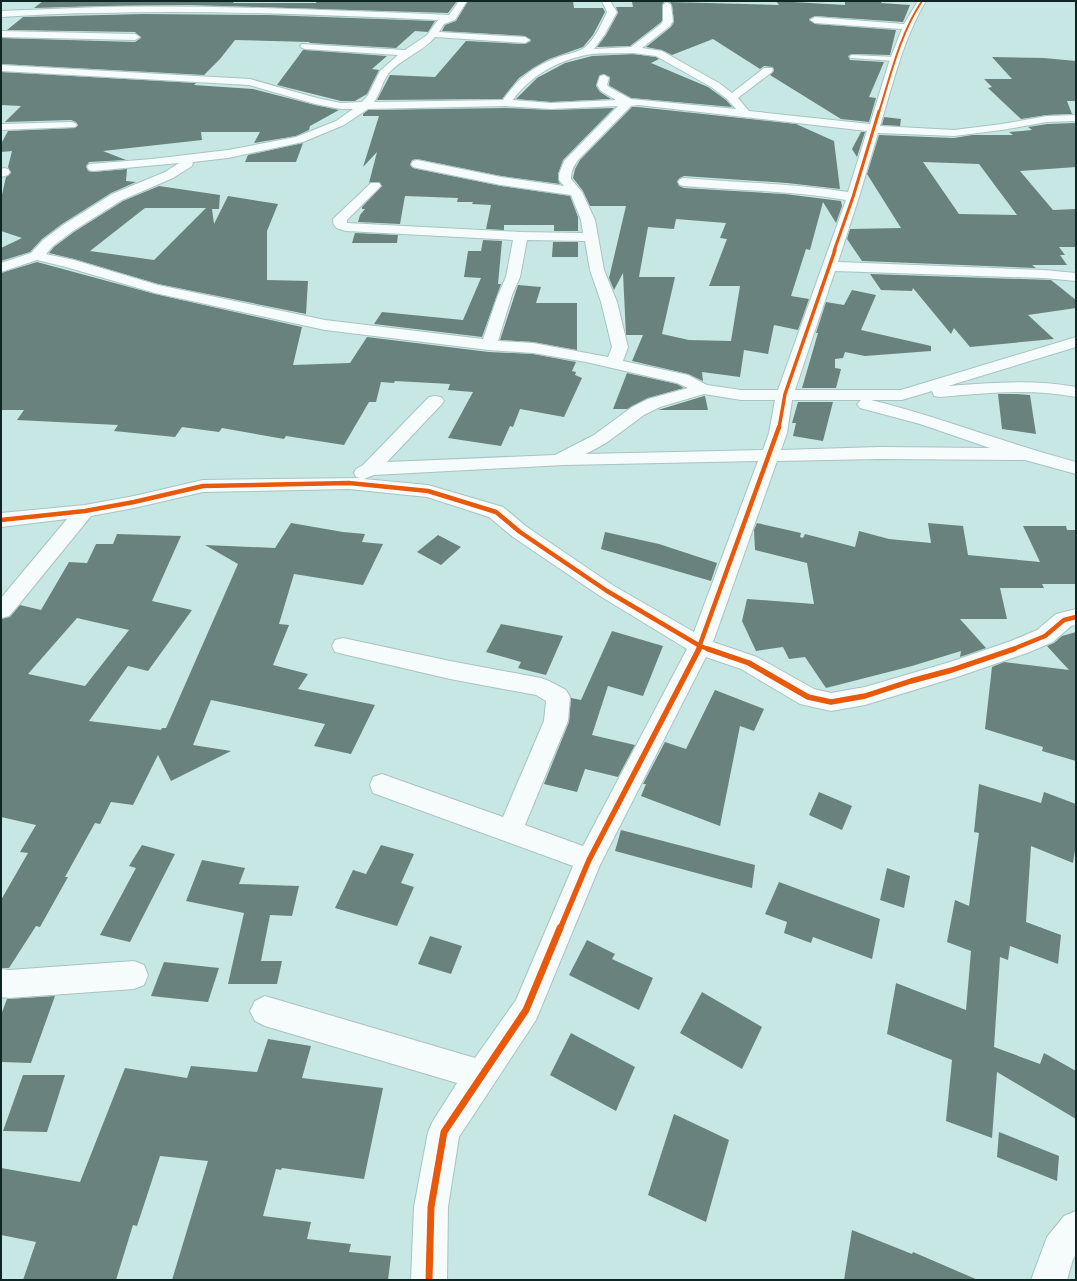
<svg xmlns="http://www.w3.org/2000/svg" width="1077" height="1281" viewBox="0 0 1077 1281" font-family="Merriweather,serif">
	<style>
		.building { fill: #6a827e; fill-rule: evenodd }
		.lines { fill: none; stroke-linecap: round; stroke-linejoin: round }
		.lane-casing { stroke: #a9c3c1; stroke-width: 2 }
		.street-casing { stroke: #a9c3c1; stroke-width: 2 }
		.lane { fill: #f6fbfb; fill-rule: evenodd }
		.street { fill: #f6fbfb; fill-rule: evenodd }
		.cycleway-far5-casing { stroke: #fff; stroke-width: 3 }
		.cycleway-far4-casing { stroke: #fff; stroke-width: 4.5 }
		.cycleway-far3-casing { stroke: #fff; stroke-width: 5.5 }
		.cycleway-far2-casing { stroke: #fff; stroke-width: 6 }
		.cycleway-far1-casing { stroke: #fff; stroke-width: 8 }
		.cycleway-casing { stroke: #fff; stroke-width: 10 }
		.cycleway-far5 { stroke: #e8590c; stroke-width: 2 }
		.cycleway-far4 { stroke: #e8590c; stroke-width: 3 }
		.cycleway-far3 { stroke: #e8590c; stroke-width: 3.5 }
		.cycleway-far2 { stroke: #e8590c; stroke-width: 4.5 }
		.cycleway-far1 { stroke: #e8590c; stroke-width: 5.5 }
		.cycleway { stroke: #e8590c; stroke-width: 7 }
	</style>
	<rect width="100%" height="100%" fill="#c6e7e4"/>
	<g class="building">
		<path d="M43 1H235L233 3H316L317 1H457L448 13 188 5 101 6 34 8Z"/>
		<path d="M468 1H573L574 8H603L605 12 593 35 583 47 549 59 533 68 519 78 502 99 377 100 390 75 435 77 466 41 525 44 531 41 525 36 442 31 445 25 456 21Z"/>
		<path d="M776 1 845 5V1H882L881 3 910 5 903 22 815 16 809 19 815 24 896 30 890 55 852 54 848 56 850 60 884 62 869 97 876 98 869 122 841 119 770 75 774 71 773 67 764 66 760 69 713 39 672 55 662 50 646 47 671 27 674 22 672 5 670 2 779 5Z"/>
		<path d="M632 2H664L662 5V21L660 23 630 46 597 47 606 35 618 13 616 7H633Z"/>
		<path d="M143 14 269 15 435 21 428 32 415 31 396 48 309 43 310 42 235 40 220 59 204 75 1 64V38L135 42 141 38 135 32 7 30 23 17Z"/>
		<path d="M303 50H305L387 56 372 69 379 70 367 94 355 101H341L277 85Z"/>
		<path d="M633 54 656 57 659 59 651 63 708 87 726 100 732 107 631 98 610 86 609 85 610 77 604 74 599 76 596 86 600 92 611 99 551 102 516 99 537 78 565 63 592 56Z"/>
		<path d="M992 57 1044 58 1076 61V101H1067L1072 114 1047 115 1021 119 988 88 992 87 984 79H1012Z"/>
		<path d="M1 72 196 83 194 85 253 89 315 105 339 110 310 126 309 130 296 136 254 143 260 132H201L202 140 103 151 126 160 89 162 86 166 88 171 93 172 127 169 126 181 136 182 111 193 62 224 42 239 30 252 1 261V248L22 238 1 231V199L6 177 11 173 8 167 12 151 1 152V144L8 131 75 128 78 125 76 122 71 120 5 122 21 106 1 105Z"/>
		<path d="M632 107H638L796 124 834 141 840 189 787 183 684 176 680 178 677 181 679 186 684 188 785 194 841 201 842 206 836 223 823 202 810 250 806 249 791 296 809 299 798 330 774 325 768 354 744 350 740 377 702 372 703 381 688 374 632 361 643 335H626L623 273 614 290 609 278 626 206H590L583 191 573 178 575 169 580 160ZM676 219 726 223 720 238 727 239 709 286H740L731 341 689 340 662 334 675 277H639L648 227 674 229Z"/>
		<path d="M506 108 551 110 614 108 563 160 558 174V180L560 184 501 176 417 159 412 160 410 165 413 168 417 169 501 186 570 196 578 217V231H554V225H504V230L486 229 491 205 472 204 473 202H457L458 198 405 196 400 224 358 222 360 215 365 209H362V207L382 186 379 182H371L369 183 377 152 363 167 379 116H363V114L368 110Z"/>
		<path d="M884 117 901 119 900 126 882 125Z"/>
		<path d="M1075 123 1076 167 1020 171 1053 210 1076 209V247H1059L1065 255H1060L1067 265H1032L1036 268 862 261 847 239 850 229 901 228 867 174 879 135 954 138 972 135H1013L1009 132 1032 130 1028 127 1047 124ZM923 162 979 164 1017 215 959 214Z"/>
		<path d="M861 132H865L857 157 852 149Z"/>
		<path d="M303 143 296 162H245L248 155Z"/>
		<path d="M159 186 220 195 219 209H212L214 224 228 196 278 204 267 231V280L308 281 306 314 158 284 74 259 49 253 54 247 74 232 123 201ZM145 208H206L154 260 90 251Z"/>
		<path d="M355 233 398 235 397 243H352Z"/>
		<path d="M483 240 502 241 498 284H501L482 337 374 324 382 312 463 320 481 278 464 277 468 251H481Z"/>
		<path d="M553 242H578V257H552Z"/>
		<path d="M37 262 155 294 302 327 293 365 350 363 367 337 489 352 533 354 576 362 572 371 576 372 575 375 582 378 564 417 520 409 513 427 510 426 501 446 448 438 473 392 448 390 450 384 395 381 394 383 381 382 376 402H369L344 445 286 436 284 439 222 428 219 432 182 427 175 437 114 431 118 425 17 420 24 410H1V273Z"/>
		<path d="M870 274 1051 280 1076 300V308L1028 315 1054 339 970 347 954 328 951 334 913 288 912 291 881 290Z"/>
		<path d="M518 285 541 287 536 303H577V350L533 342 500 340Z"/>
		<path d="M852 290 876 295 861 330 931 346V351L865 356 845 352 843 358 835 359V368L841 369 836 388H802L818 333H816L826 302 844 305Z"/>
		<path d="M627 373 677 384 684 388 648 398 627 409H613Z"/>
		<path d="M998 394H1017L1030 395 1036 434 1002 429Z"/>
		<path d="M704 396H705L708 410H658Z"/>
		<path d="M798 402H833L823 441 793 436 796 423H792Z"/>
		<path d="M291 523 343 532 365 534 362 542 383 544 363 585 294 574 279 624 289 625 273 665 308 674 298 689 375 705 351 754 314 746 325 724 211 700 193 745 231 751 171 781 158 755 133 805 111 802 100 824 95 823 65 877H68L40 927 36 926 9 968H1V900L28 853 20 852 36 825 1 817V619L10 617 20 605 41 610 69 562 87 563 96 544H113L117 534 181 536 152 601 192 610 148 671 128 666 89 721 161 730 162 728H166L238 564 205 545 275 548ZM77 618 129 630 85 686 28 674Z"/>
		<path d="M757 523 801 533 800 537 803 538 805 534 855 547 859 531 889 539 931 543 928 523 963 526 968 555 1040 562 1023 526H1066L1067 530H1076V584H1042L1044 588H1000L1007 619H960L986 648 960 657 961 651 912 666 826 688 805 657 789 659 783 647 756 651 742 621 747 599 814 604 807 563 755 550 754 530Z"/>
		<path d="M605 532 659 544 717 563 711 581 601 549Z"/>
		<path d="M438 535 461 547 441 565 417 552Z"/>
		<path d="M501 624 563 636 546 675 518 668 521 662 486 652Z"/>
		<path d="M612 631 663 646 643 696 608 686 592 735 635 745 618 777 585 769 577 792 544 784 569 722 571 698 581 700Z"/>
		<path d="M1076 632V761L1042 751 1043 747 985 729 992 667 1004 662 1069 670 1047 646 1054 643 1062 636Z"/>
		<path d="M715 690 764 709 754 731 740 726 720 826 641 796 646 784H643L665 742 686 749Z"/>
		<path d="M979 784 1041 803 1044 792 1076 804V844L1073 863 1031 846 1026 922 1061 935 1058 964 1010 946 1008 960 1000 957 994 1047 1040 1064 1044 1053 1076 1071V1119L997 1072 992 1138 946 1121 952 1060 887 1034 896 983 966 1010 971 951 947 942 955 900 969 906 979 833 974 832Z"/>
		<path d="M819 792 852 806 842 830 809 815Z"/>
		<path d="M621 830 755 865 752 888 615 851Z"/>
		<path d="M142 845 175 854 130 942 100 935 136 868 129 866Z"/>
		<path d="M381 845 414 854 401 883 414 887 397 926 335 908 353 870 366 874Z"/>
		<path d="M202 860 245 868 239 884 299 886 292 916 270 915 261 961H282L277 984H228L244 913 186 901Z"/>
		<path d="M887 868 910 876 904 908 880 900Z"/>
		<path d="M779 882 880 919 872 959 813 937 811 943 784 933 787 922 765 914Z"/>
		<path d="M430 936 462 946 451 974 418 964Z"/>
		<path d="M587 940 615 954 612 959 653 978 639 1010 569 975Z"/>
		<path d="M164 962 219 968 208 1002 151 996Z"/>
		<path d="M702 992 762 1027 742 1069 680 1033Z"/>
		<path d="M55 996 31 1063 1 1062V1015L7 999Z"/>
		<path d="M571 1033 635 1067 616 1111 550 1075Z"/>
		<path d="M268 1039 311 1046 302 1078 383 1088 364 1179 282 1168 281 1170 276 1169 263 1216 311 1222 307 1239 351 1244 349 1252 391 1256 388 1280H172L208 1161 160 1156 137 1226 133 1225 116 1280H23L36 1242 1 1235V1168L80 1182 125 1068 187 1078 191 1066 257 1072Z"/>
		<path d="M23 1075H65L47 1132 3 1131Z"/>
		<path d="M674 1114 729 1140 706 1222 648 1195Z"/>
		<path d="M999 1132 1059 1156 1057 1181 997 1157Z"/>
		<path d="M852 1230 912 1254 913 1252 978 1280H844Z"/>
	</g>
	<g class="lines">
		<g class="lane-casing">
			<path id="lane" d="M852 55 895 57 898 59 895 61 850 58V56Z"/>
		</g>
		<g class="street-casing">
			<g id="street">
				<path d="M459 1H467L455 20 444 24 439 32 525 37 530 40 525 43 435 37C423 52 400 59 388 74 382 83 380 94 374 102L503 100C517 79 534 66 558 57 566 54 576 53 584 48 595 39 601 25 607 12L602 1H610L617 12 605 34 594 49 631 47 661 24 663 21V5L667 2 671 5 673 21 670 26 642 48 662 51 719 83 732 93 764 68H772L773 70 772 72 738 98 749 111 870 124 890 59 902 29 815 23 810 20 815 17 904 24 918 1H926C903 39 893 84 880 126L954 130 1002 124 1047 116 1076 115V121L1047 122 1002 130 954 136 878 133 859 197 838 262 1044 270 1076 273V281L1044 278 835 271 795 390H901L1076 337V347L948 386C991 383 1033 379 1076 387V397C1031 388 986 393 940 397L934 396 932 391 902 400H871C941 417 1007 444 1076 462V474L1025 460 880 459 777 461 713 642 757 657 814 689 831 693 865 687 950 662 1011 641 1037 630 1056 614 1076 609V625L1071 626 1053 642 1027 653 960 676 865 705 831 711 800 704 741 669 706 657 600 865 536 1020 459 1137 448 1207 447 1280H411L414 1207 428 1132 433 1121 457 1083 265 1026 255 1021 250 1011 255 1001 265 996 475 1058 516 1000 573 866 373 793 370 785 373 777 382 774 503 817 544 721 546 701 536 695 450 679 343 654 335 652 332 646 335 640 343 638 450 661 541 678 549 681 566 690 570 697 568 721 525 825 583 846 687 649 600 596 513 537 489 517 427 497 349 489 203 492 134 508 91 516 17 607 9 616 1 618V598L67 519 1 527V513L85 505 134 496 203 480 360 478 356 477 354 473 356 469 363 465 429 397 435 396 441 397 444 401 441 405 387 462 555 455 594 435 632 407 648 399 688 388 677 383 586 362 533 353 489 350 325 330 155 293 66 267 37 260 1 272V263L31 253 43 240 63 225 112 194 165 172 179 163 93 171 89 170 87 167 89 164 152 159 228 150 296 137 336 121 353 109H341L315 104 249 85 1 71V65L250 79 317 98 341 103 362 102 368 95 380 71 398 55 305 49 302 48 300 46 302 44 405 50 427 35 438 20C326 15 213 10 101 13 68 13 34 15 1 17V11C34 10 68 8 101 7 217 5 333 10 449 15ZM633 53 656 56 711 87 727 99 736 109 631 99 609 87 607 85 609 78 604 75 600 76 597 85 601 91 616 100 551 103 513 100C530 76 557 61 586 55 601 52 618 54 633 53ZM638 105 867 131 848 192C794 183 739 183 684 178L680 179 678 182 680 185 684 186C738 191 792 190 846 200L778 390H741L707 385 688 375 623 361 628 347 617 302 604 270 595 220 582 192 571 179C571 171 574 165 579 159L631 106ZM506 106 551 109 618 106 564 161 559 174V180L564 186 501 177 417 160 413 161 411 164 413 167 417 168 501 185 571 195 581 220 583 233 521 232 347 223V220L381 186 379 183H371L333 219C333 228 338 229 346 231L513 240 506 277 498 295 483 339 325 320 158 285 74 260 46 254 53 246 73 231 122 200 173 178 192 166 193 162 228 158 303 142 344 125 368 109ZM527 240 585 241 590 270 601 302 612 347 608 357 533 343 498 341 512 295 520 277ZM704 394 741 400H775L769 433 763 450 586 454 606 443 644 415 660 407ZM792 400H861L857 404 860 408 920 424 990 448 880 447 781 450 787 433ZM758 461 694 632 614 586 527 527 503 507 428 485 364 479 374 475 564 465Z"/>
				<path d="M1 31 135 34 140 37 135 40 1 37Z"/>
				<path d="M71 122 75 123 77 125 75 127 1 130V124Z"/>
				<path d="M4 168 8 169 10 172 8 175 1 177V169Z"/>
				<path d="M134 961 144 965 148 975 144 985 134 989 9 998 1 997V969L9 970Z"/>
				<path d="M1076 1211V1255L1073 1259 1067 1280H1031L1047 1237 1064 1216Z"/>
			</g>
		</g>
		<use href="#lane" class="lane"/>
		<use href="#street" class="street"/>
		<g class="cycleway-far5-casing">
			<path id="cycleway-far5" d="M879 112C891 74 900 34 922 1"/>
		</g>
		<g class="cycleway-far4-casing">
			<path id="cycleway-far4" d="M834 251 853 197 879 111"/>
		</g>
		<g class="cycleway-far3-casing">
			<path id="cycleway-far3" d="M779 428 785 394 835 250"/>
		</g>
		<g class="cycleway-far2-casing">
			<g id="cycleway-far2">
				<path d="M1 520 85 511 134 502 203 486 349 483 428 491 496 512 520 532 607 591 700 646 711 650"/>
				<path d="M698 650 779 427"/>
				<path d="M1011 650 1045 636 1064 620 1076 617"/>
			</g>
		</g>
		<g class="cycleway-far1-casing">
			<g id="cycleway-far1">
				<path d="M708 649 749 663 808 697 831 702 865 696 911 681 952 670 1014 649"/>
				<path d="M560 929 589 860 699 649"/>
			</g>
		</g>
		<g class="cycleway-casing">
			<path id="cycleway" d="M429 1280 431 1207 444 1132 526 1010 560 928"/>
		</g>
		<use href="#cycleway-far5" class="cycleway-far5"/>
		<use href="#cycleway-far4" class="cycleway-far4"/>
		<use href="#cycleway-far3" class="cycleway-far3"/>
		<use href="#cycleway-far2" class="cycleway-far2"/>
		<use href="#cycleway-far1" class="cycleway-far1"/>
		<use href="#cycleway" class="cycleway"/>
	</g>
	<rect width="1077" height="1281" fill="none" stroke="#0e2624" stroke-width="4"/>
</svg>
